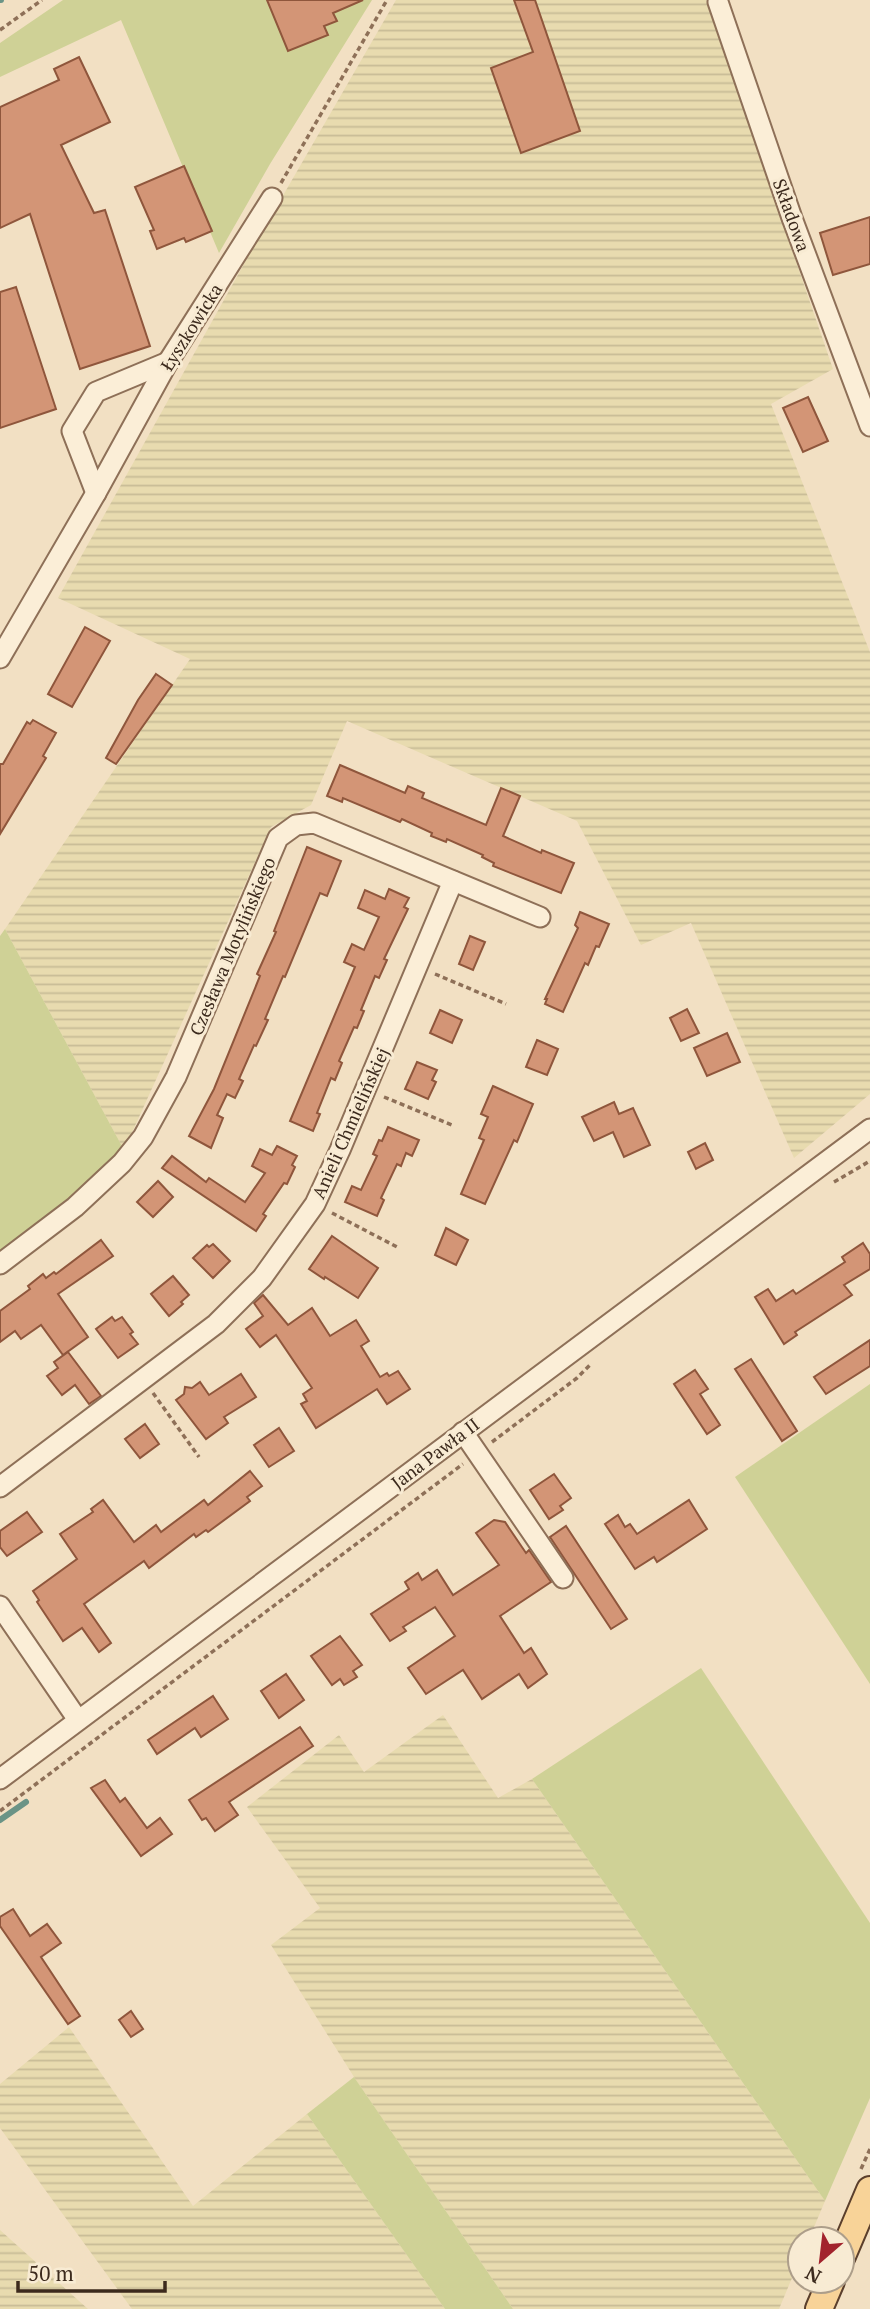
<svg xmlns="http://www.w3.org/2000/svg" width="870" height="2309" viewBox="0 0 870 2309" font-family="'PT Serif',serif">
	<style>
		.farmland { fill: url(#farmland-rules) }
		.grass { fill: #cfd196 }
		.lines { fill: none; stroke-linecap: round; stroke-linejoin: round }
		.stream { stroke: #6b9486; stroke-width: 6 }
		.building { fill: #d39576; stroke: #8f563c; stroke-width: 2 }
		.minor-casing { stroke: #8e7058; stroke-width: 23 }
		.major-casing { stroke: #5b3f2c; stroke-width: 30 }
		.path { stroke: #8e7058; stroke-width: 3.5; stroke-dasharray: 5 3.5; stroke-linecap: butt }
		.minor { stroke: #fbeed7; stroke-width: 19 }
		.major { stroke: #f8d398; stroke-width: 26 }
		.labels { text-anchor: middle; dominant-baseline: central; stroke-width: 6; stroke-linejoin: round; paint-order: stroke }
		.street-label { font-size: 18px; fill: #3c2a1d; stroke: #f8ebd3 }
	</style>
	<defs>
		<pattern id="farmland-rules" width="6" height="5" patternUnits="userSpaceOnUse" patternTransform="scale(1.75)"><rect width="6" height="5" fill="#e8dbaf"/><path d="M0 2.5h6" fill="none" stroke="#c8bc96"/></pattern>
	</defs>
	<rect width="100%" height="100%" fill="#f2e0c3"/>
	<g class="farmland">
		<path d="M396 0H706L833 369 771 404 870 652V1094L794 1158 691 923 641 945 577 821 347 721 311 805 271 827 124 1150 5 929 190 659 58 598 259 237Z"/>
		<path d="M443 1715 498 1798 532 1779 825 2201 809 2239H800V2259L779 2309H513L354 2077 271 1945 320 1908 247 1807 339 1735 364 1772Z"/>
		<path d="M69 2027 193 2206 307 2114 445 2309H132L0 2128V2084Z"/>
		<path d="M0 2230 88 2309H0Z"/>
	</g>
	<g class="grass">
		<path d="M63 0H372L270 164 219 253 121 20 0 77V43Z"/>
		<path d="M5 929 124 1150 72 1198 0 1258V936Z"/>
		<path d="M870 1384V1684L735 1477Z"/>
		<path d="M701 1668 870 1923V2098L825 2201 532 1779Z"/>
		<path d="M354 2077 513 2309H445L307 2114Z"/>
	</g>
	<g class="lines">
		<g class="stream">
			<path d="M0 0H1"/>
			<path d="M0 1820 26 1802"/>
		</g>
	</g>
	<g class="building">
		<path d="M267 0H363L333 13 337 21 324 26 328 35 288 51Z"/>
		<path d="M514 0H535L580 131 521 153 491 68 533 52Z"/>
		<path d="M79 57 110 122 61 145 94 213 105 210 150 346 80 369 30 214 0 228V107L59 80 54 69Z"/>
		<path d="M184 166 212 231 186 242 184 238 157 249 150 231 154 230 135 187Z"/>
		<path d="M870 217V264L833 275 820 233Z"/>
		<path d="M16 287 56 409 0 428V292Z"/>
		<path d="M808 397 828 441 803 452 783 408Z"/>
		<path d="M85 627 110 641 72 707 48 694Z"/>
		<path d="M156 674 172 685 116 764 106 758 138 700Z"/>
		<path d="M33 720 56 733 43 756 46 758 0 834V764H3L27 722 30 724Z"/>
		<path d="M340 765 405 793 408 786 424 793 422 798 486 825 501 788 520 796 503 836 541 853 542 850 574 863 561 893 493 866 494 863 482 857 483 855 447 839 446 842 431 836 432 833 402 819 400 822 343 798 342 802 327 796Z"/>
		<path d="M307 847 341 861 327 896 320 893 285 977 283 976 265 1019 268 1020 256 1046 254 1045 239 1079 243 1081 235 1098 227 1094 217 1115 223 1118 211 1148 189 1136 214 1089 260 976 257 974 276 932 274 931Z"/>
		<path d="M389 889 409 898 404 907 408 909 384 959 387 960 379 978 375 976 361 1010 364 1011 357 1028 354 1027 339 1061 342 1063 335 1080 331 1078 317 1113 320 1114 313 1131 290 1121 355 967 344 962 352 944 364 950 379 917 358 908 365 890 385 899Z"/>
		<path d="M580 912 609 924 599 947 596 946 588 965 585 963 563 1012 545 1004 547 999H545L578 928 575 925Z"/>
		<path d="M470 936 485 942 473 970 459 964Z"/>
		<path d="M687 1009 699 1033 681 1041 670 1018Z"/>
		<path d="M440 1010 462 1020 452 1043 430 1033Z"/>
		<path d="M727 1033 740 1062 707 1076 694 1048Z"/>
		<path d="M537 1040 558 1049 547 1075 526 1067Z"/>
		<path d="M417 1062 437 1070 432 1080 436 1082 428 1099 405 1089Z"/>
		<path d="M493 1086 533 1104 517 1142 514 1140 485 1204 461 1194 484 1140 479 1138 488 1117 481 1114Z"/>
		<path d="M614 1102 619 1114 633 1108 650 1145 624 1157 613 1132 594 1141 582 1117Z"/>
		<path d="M388 1127 419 1140 412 1156 406 1153 401 1166 397 1164 381 1198 384 1200 377 1216 345 1202 352 1186 361 1190 377 1156 373 1154 379 1140 382 1141Z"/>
		<path d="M705 1143 713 1160 696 1169 688 1152Z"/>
		<path d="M277 1146 297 1156 292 1165 295 1167 287 1184 284 1183 263 1214 266 1216 256 1231 162 1168 172 1156 206 1182 209 1178 245 1202 265 1173 252 1166 260 1149 272 1155Z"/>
		<path d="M158 1181 173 1197 153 1217 137 1202Z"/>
		<path d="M446 1228 468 1240 456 1265 435 1255Z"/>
		<path d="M332 1236 378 1268 358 1298 325 1277 324 1279 309 1269Z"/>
		<path d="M101 1240 113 1256 58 1294 88 1337 63 1355 41 1325 21 1339 15 1331 0 1342V1311L30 1289 28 1286 43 1274 46 1278 54 1272 56 1274Z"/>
		<path d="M863 1243 870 1254V1269L844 1285 852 1295 795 1332 797 1335 784 1344 755 1297 768 1289 776 1301 793 1290 796 1294 845 1262 842 1257Z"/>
		<path d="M213 1244 230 1261 213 1278 193 1258 207 1245 209 1247Z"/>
		<path d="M173 1276 189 1295 181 1302 183 1304 169 1316 151 1294Z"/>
		<path d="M263 1295 288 1325 312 1308 330 1336 356 1320 369 1341 361 1346 380 1377 387 1373 389 1376 398 1371 410 1389 387 1404 377 1389 316 1428 301 1404 307 1401 303 1394 312 1388 276 1335 260 1347 246 1329 263 1316 254 1303Z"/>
		<path d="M112 1317 115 1321 122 1317 133 1332 130 1334 138 1344 118 1358 96 1329Z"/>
		<path d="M870 1340V1366L826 1394 814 1377Z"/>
		<path d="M68 1352 101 1396 89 1404 75 1385 62 1395 47 1376 58 1368 54 1362Z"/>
		<path d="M751 1359 797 1431 782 1441 735 1369Z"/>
		<path d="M695 1370 708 1389 700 1394 720 1425 707 1434 674 1384Z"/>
		<path d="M241 1374 256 1397 224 1417 228 1423 206 1439 176 1400 184 1394 185 1387 192 1388 200 1382 209 1395Z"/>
		<path d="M145 1424 159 1444 140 1458 125 1439Z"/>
		<path d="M279 1428 294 1451 269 1467 254 1445Z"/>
		<path d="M250 1471 262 1486 247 1497 250 1501 208 1532 206 1530 196 1537 194 1534 149 1568 144 1561 84 1604 111 1643 99 1652 82 1628 63 1641 37 1602 39 1600 33 1591 77 1559 60 1534 93 1512 91 1509 103 1500 134 1542 156 1525 161 1532 204 1500 208 1505Z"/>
		<path d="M554 1474 571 1498 560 1506 563 1510 549 1519 530 1490Z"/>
		<path d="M689 1500 707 1529 657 1562 654 1557 635 1569 605 1524 618 1515 625 1527 630 1524 637 1534Z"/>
		<path d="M27 1512 42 1532 7 1556 0 1547V1531Z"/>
		<path d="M494 1520 505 1522 526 1553 529 1550 551 1582 500 1616 524 1653 531 1648 547 1674 528 1688 519 1674 482 1699 463 1670 426 1694 408 1668 455 1636 435 1607 403 1627 406 1631 390 1641 371 1614 409 1589 405 1582 418 1573 422 1580 437 1570 453 1595 499 1565 476 1533Z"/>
		<path d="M566 1526 627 1619 611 1629 550 1537Z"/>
		<path d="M340 1636 362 1665 353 1671 357 1677 344 1685 340 1679 332 1685 311 1656Z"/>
		<path d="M286 1674 304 1700 279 1718 261 1691Z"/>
		<path d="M213 1696 228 1719 201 1737 195 1728 157 1754 148 1740Z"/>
		<path d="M300 1727 313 1746 229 1802 238 1815 215 1831 206 1818 202 1820 189 1800Z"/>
		<path d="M105 1780 120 1802 125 1798 147 1828 160 1818 172 1834 141 1856 91 1788Z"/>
		<path d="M13 1909 30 1936 47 1924 61 1943 41 1957 80 2016 68 2024 0 1926V1917Z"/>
		<path d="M131 2011 143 2029 131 2037 119 2020Z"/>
	</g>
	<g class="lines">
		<g class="minor-casing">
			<g id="minor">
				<path d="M718 2 792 218 870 426"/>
				<path d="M96 493 72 431 96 392 168 362"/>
				<path d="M0 658 96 493 168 362 272 198"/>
				<path d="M0 1264 75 1207 122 1163 143 1137 176 1077 278 838 296 825 314 823 540 917"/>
				<path d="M463 1432 563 1578"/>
				<path d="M0 1487 216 1324 262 1278 315 1204 340 1150 453 881"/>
				<path d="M0 1606 78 1720"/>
				<path d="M0 1779 870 1129"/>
			</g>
		</g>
		<g class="major-casing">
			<g id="major">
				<path d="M842 2256 870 2190"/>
				<path d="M819 2309 831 2281"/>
			</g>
		</g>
		<g class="path">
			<path d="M0 30 42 0"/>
			<path d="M281 183 387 0"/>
			<path d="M435 974 506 1004"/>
			<path d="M384 1097 452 1125"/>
			<path d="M834 1182 870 1161"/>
			<path d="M332 1213 399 1248"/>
			<path d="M153 1393 199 1457"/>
			<path d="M492 1442 577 1378 590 1365"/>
			<path d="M0 1811 463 1464"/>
			<path d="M861 2169 870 2149"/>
		</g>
		<use href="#minor" class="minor"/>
		<use href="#major" class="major"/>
	</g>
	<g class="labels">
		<g class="street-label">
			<text transform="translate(792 215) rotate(70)">Składowa</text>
			<text transform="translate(191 327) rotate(-58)">Łyszkowicka</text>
			<text transform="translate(232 946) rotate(-67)">Czesława Motylińskiego</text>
			<text transform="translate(350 1123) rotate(-66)">Anieli Chmielińskiej</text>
			<text transform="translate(435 1453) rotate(-37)">Jana Pawła II</text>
		</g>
	</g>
	<g transform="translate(821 2260) rotate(208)"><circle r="33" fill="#f8ebd3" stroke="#ad9e8a" stroke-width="2"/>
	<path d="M0-5L12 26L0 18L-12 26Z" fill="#a2232d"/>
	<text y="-10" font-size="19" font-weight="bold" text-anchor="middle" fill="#3c2a1d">N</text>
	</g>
	<path d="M18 2281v10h147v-10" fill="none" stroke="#3c2a1d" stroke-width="3.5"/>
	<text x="28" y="2281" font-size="21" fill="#3c2a1d" stroke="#f8ebd3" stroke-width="5" paint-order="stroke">50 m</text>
</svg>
